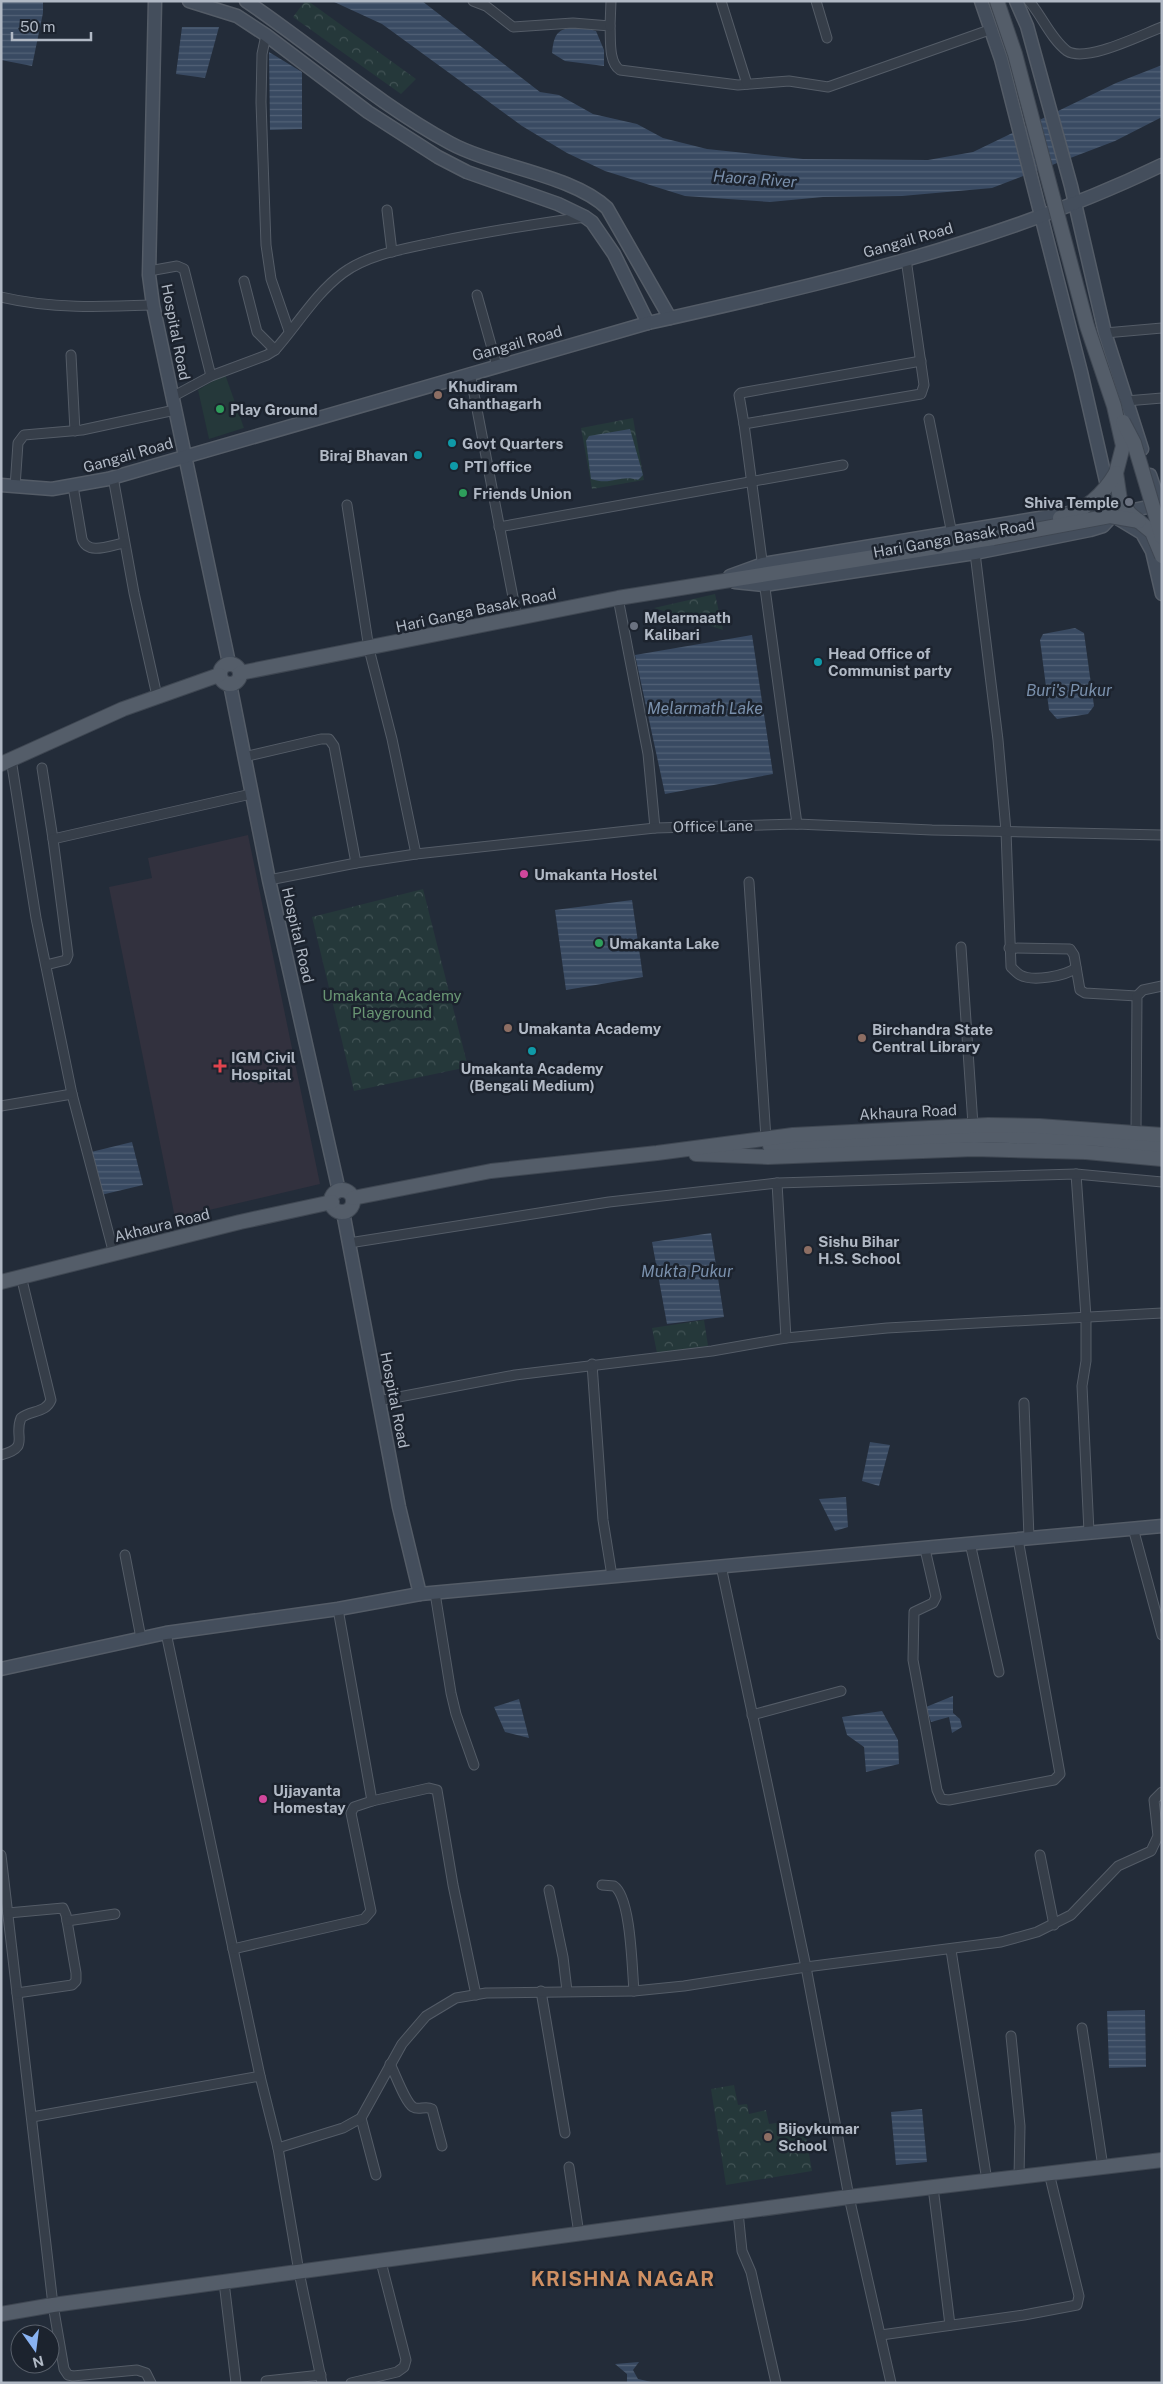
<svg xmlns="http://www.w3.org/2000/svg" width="1163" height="2384" viewBox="0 0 1163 2384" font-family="'Public Sans',sans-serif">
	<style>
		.medical { fill: #32313e }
		.park { fill: url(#park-crowns) }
		.garden { fill: #25383a }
		.water { fill: url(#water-rules) }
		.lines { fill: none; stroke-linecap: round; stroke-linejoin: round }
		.street-casing { stroke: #545c67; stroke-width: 11 }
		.secondary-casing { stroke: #545c67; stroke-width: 15 }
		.primary-casing { stroke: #3f4752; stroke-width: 16 }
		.street { stroke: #363e49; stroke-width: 9 }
		.secondary { stroke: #444e5c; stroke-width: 12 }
		.primary { stroke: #545d69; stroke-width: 14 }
		.primary-bridge-casing { stroke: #3f4752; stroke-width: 16; stroke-linecap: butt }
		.primary-bridge { stroke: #545d69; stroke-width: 14 }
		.education-dot { fill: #8d6e63; stroke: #1c232e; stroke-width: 2 }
		.leisure-dot { fill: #2e9e5b; stroke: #1c232e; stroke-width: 2 }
		.culture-dot { fill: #0f9aa8; stroke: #1c232e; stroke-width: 2 }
		.worship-dot { fill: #6b7280; stroke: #1c232e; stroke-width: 2 }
		.hotel-dot { fill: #d1479c; stroke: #1c232e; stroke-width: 2 }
		.health-dot { fill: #e0444e; stroke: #1c232e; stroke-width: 2 }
		.labels { text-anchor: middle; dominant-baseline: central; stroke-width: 5; stroke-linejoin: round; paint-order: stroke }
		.street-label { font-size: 15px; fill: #b1b9c5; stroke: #1c232e }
		.poi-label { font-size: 15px; font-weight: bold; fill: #b1b9c5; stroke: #1c232e; text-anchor: start }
		.park-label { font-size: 15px; fill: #699573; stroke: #1c232e }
		.water-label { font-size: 16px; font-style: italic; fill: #7a90ac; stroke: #1c232e }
		.district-label { font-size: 20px; font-weight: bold; letter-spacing: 1px; fill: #cf9063; stroke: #1c232e }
	</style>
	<defs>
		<pattern id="park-crowns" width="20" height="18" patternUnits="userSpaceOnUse" patternTransform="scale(1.25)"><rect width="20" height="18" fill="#25383a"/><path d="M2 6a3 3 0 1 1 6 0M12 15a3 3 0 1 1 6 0" fill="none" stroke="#425355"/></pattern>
		<pattern id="water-rules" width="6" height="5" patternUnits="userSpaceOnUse" patternTransform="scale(1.25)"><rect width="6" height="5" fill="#394a62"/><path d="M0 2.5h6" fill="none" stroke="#536277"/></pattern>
	</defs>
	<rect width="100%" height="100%" fill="#232c39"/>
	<path class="medical" d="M248 835 320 1184 175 1218 109 887 152 878 148 858Z"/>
	<g class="park">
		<path d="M305 1H308L416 79 401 94 293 17Z"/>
		<path d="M633 418 644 480 592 489 581 428Z"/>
		<path d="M715 594 723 630 654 608Z"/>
		<path d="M423 889 468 1067 354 1091 312 917Z"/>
		<path d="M704 1320 708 1346 657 1353 652 1328Z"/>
		<path d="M734 2085 738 2105 747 2104 749 2114 766 2110 769 2124 796 2120 798 2132 805 2131 812 2171 726 2185 711 2089Z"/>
	</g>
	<path class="garden" d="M225 374 244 428 209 439 198 390Z"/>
	<g class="water">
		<path d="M1 1H43V13L32 66 1 60Z"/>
		<path d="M332 1H422L540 92 559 95 593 114 637 124 663 138 707 149 803 159 928 160 973 152 1116 83 1162 65V117L1115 141 992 188 902 196 823 197 770 202 685 196 605 171 567 153 522 126 382 24Z"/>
		<path d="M579 26 596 31 604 50V66L565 61 552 53C554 31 559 29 579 26Z"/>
		<path d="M182 27H219L205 78 176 74Z"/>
		<path d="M269 52 302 72V129L270 130Z"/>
		<path d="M630 429 643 475 638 480C620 474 612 486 591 479L586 441 589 436Z"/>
		<path d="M1075 628 1084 633 1094 706 1088 714 1057 719 1049 710 1040 640 1043 634Z"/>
		<path d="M752 635 773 774 665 794 635 655Z"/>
		<path d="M632 900 643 977 566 990 555 910Z"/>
		<path d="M132 1142 143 1185 101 1195 91 1152Z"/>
		<path d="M711 1233 724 1317 667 1324 652 1242Z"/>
		<path d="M870 1442 890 1445 879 1486 862 1481Z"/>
		<path d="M846 1497 848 1527 835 1531 819 1499Z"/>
		<path d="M953 1696V1713L960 1719 962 1727 952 1733 949 1717 931 1722 926 1707Z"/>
		<path d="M519 1699 529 1738 505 1732 494 1707Z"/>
		<path d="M882 1711 898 1740 899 1764 866 1772 864 1747 847 1735 842 1717Z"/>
		<path d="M1145 2010 1146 2067 1109 2068 1107 2011Z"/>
		<path d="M922 2109 927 2162 896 2165 891 2112Z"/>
		<path d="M639 2362 633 2370 638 2379 656 2383H627V2374L615 2364Z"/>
	</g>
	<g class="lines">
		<g class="street-casing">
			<g id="street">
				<path d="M473 1 486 6 513 27 573 23 610 26C611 38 608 62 620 70L738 85 789 81 828 87 992 29"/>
				<path d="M721 1 747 84"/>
				<path d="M816 1 827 38"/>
				<path d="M1029 1C1042 16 1051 39 1067 51 1086 63 1141 35 1162 27"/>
				<path d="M610 26 611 1"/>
				<path d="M266 35 262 54 261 102 266 245 271 279 289 331"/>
				<path d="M387 210 392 252"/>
				<path d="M149 271 177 266 184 269 211 376"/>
				<path d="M244 281 257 332 275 350"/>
				<path d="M477 295 497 366"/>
				<path d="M1 297C52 309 101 307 153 305"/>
				<path d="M1105 333 1162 328"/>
				<path d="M71 355 75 431"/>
				<path d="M470 373 517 618"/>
				<path d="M172 397 211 376 267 355 275 350C298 324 315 294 343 273 369 254 404 249 436 242 485 232 535 224 585 217"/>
				<path d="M1126 401 1162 398"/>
				<path d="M929 419 952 534"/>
				<path d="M744 424 739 395 741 393 921 361"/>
				<path d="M113 477 134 593 157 696"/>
				<path d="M73 486 82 539C88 556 111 545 124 543"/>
				<path d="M15 487 18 443 24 435 82 430 175 410"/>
				<path d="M347 505 369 649 392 739 416 854"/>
				<path d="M499 527 843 465"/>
				<path d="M975 553 998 740 1006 831 1011 967C1014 970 1017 973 1020 975 1033 982 1065 976 1076 968"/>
				<path d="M763 568 744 424 921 394 924 385 906 259"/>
				<path d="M764 581 797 824"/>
				<path d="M618 598 648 754 655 828"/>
				<path d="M244 757 321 739H329L334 746 356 863"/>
				<path d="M11 759 36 918 72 1094 114 1254"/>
				<path d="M42 768 53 839"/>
				<path d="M269 880 356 863 416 854 655 828 797 824 932 830 1162 835"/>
				<path d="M749 882 766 1138"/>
				<path d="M961 947 973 1125"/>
				<path d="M1009 948 1070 949 1074 955 1080 990 1085 993 1137 996"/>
				<path d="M46 965 66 960 68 955 53 839 251 794"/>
				<path d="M1 1106 72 1094"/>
				<path d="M1136 1132 1137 996 1143 990 1162 986"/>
				<path d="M1076 1174 1086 1317V1361L1082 1386 1089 1532"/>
				<path d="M777 1183 786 1338"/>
				<path d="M349 1243 609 1202 777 1183 1076 1174 1162 1182"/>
				<path d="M592 1364 603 1520 612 1576"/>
				<path d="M378 1401 515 1375 712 1351 786 1338 887 1328 1162 1313"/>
				<path d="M1024 1403 1029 1538"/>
				<path d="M1 1455C31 1447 13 1437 21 1418 31 1410 46 1413 51 1400L21 1276"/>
				<path d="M1133 1528 1162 1635"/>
				<path d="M970 1543 999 1672"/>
				<path d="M925 1549 936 1597 933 1603 914 1612 913 1660 937 1790 941 1799 949 1800 1054 1780 1060 1774 1018 1539"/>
				<path d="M125 1555 141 1638"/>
				<path d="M721 1566 806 1967 849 2197 891 2383"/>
				<path d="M435 1593 451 1693 456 1714 474 1765"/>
				<path d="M166 1633 260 2076 278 2148 299 2272 322 2383"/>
				<path d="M752 1715 841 1691"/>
				<path d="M372 1801 429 1788 437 1790 453 1885 476 1995"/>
				<path d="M1 1855 53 2305 64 2369 68 2375 73 2376 137 2370 146 2373 151 2383"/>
				<path d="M1040 1855 1054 1925"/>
				<path d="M602 1885 614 1886C631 1897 632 1969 634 1991"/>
				<path d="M549 1890 563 1957 567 1991"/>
				<path d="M8 1913 63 1908 66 1915 76 1973V1981L72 1985 17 1993"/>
				<path d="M67 1921 115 1914"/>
				<path d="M233 1949 364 1919 371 1911 351 1813 354 1807 372 1801 338 1609"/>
				<path d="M951 1950 987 2181"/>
				<path d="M541 1991 565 2133"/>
				<path d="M1082 2028 1103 2167"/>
				<path d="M1011 2036 1020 2126 1019 2177"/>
				<path d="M390 2064C395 2073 405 2102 413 2107 419 2111 425 2105 432 2109L442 2146"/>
				<path d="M32 2117 260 2076"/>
				<path d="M361 2118 376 2175"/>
				<path d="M278 2148 343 2128 361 2118 402 2044 426 2016 456 1998 486 1993 634 1991 684 1986 806 1967 1001 1942 1037 1932 1071 1915 1118 1866 1151 1851 1158 1836 1154 1800 1162 1792"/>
				<path d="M569 2167 579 2234"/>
				<path d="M933 2187 950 2325"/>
				<path d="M738 2212 742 2251 751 2272 776 2383"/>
				<path d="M224 2282 236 2383"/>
				<path d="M881 2335 1024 2315 1077 2305 1079 2296 1049 2173"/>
				<path d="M266 2381 321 2375"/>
				<path d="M351 2383 397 2372 404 2367 406 2360 381 2262"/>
			</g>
		</g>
		<g class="secondary-casing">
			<g id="secondary">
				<path d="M155 1 149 275 153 305 229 663"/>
				<path d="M189 1 237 16 266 35 368 112 438 157 467 172 558 204 585 217 592 222 614 254 648 323"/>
				<path d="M246 1C314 47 378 104 450 143 494 167 573 175 607 208L670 318"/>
				<path d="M981 1 1001 59 1081 372 1114 516 1142 533 1152 551 1162 594"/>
				<path d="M1016 1 1027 26 1071 186 1105 333 1142 449"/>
				<path d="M1150 475 1162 511"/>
				<path d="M1 485 52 489 108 479 648 323C822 284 1001 243 1162 165"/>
				<path d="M1119 513 1162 504"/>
				<path d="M730 576 763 564 1099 508 1114 514"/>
				<path d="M735 582 764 585 975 553 1090 530 1103 526 1114 514"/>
				<path d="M230 684 269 880 339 1191"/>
				<path d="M343 1212 399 1507 420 1594"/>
				<path d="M1 1669 166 1633 338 1609 420 1594 1162 1526"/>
			</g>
		</g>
		<g class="primary-casing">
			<g id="primary">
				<circle cx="230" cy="674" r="10"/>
				<path d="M240 673 618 598 993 538"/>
				<path d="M1 764 123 709 219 675"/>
				<path d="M770 1146 978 1135 1098 1139 1162 1148"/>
				<path d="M696 1154 768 1157 974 1149 1086 1152 1162 1159"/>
				<circle cx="342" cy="1201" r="11"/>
				<path d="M353 1198 491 1171 657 1153 793 1135 988 1125 1039 1126 1162 1135"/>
				<path d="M1 1282 240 1222 332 1202"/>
				<path d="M1 2314 53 2305 849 2197 1162 2160"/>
			</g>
		</g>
		<use href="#street" class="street"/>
		<use href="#secondary" class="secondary"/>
		<use href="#primary" class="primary"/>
		<g class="primary-bridge-casing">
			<g id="primary-bridge">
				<path d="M997 1 1015 54 1087 326 1114 406 1123 446 1116 473 1120 500 1130 514 1152 532 1162 556"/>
				<path d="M1123 422 1134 443 1162 537"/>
				<path d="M1060 518C1087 509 1102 496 1116 473"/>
				<path d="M993 538 1110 516 1139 521"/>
			</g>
		</g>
		<use href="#primary-bridge" class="primary-bridge"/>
	</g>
	<g class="education-dot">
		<circle cx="438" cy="395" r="5"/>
		<circle cx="508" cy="1028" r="5"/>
		<circle cx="862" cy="1038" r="5"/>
		<circle cx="808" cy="1250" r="5"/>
		<circle cx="768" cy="2137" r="5"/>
	</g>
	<g class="leisure-dot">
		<circle cx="220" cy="409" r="5"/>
		<circle cx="463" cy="493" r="5"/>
		<circle cx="599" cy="943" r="5"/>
	</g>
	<g class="culture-dot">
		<circle cx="452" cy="443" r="5"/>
		<circle cx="418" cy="455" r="5"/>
		<circle cx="454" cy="466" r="5"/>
		<circle cx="818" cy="662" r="5"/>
		<circle cx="532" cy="1051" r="5"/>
	</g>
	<g class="worship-dot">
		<circle cx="1129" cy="502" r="5"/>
		<circle cx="634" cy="626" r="5"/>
	</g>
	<g class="hotel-dot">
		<circle cx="524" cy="874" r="5"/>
		<circle cx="263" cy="1799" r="5"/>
	</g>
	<path class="health-dot" d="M217.5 1058.5h5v5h5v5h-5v5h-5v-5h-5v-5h5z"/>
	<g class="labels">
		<g class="street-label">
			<text transform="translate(908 240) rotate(-16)">Gangail Road</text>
			<text transform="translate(176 332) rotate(79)">Hospital Road</text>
			<text transform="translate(517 343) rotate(-16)">Gangail Road</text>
			<text transform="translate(128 455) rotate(-16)">Gangail Road</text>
			<text transform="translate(954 538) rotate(-10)">Hari Ganga Basak Road</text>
			<text transform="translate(476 610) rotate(-12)">Hari Ganga Basak Road</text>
			<text transform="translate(713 826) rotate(-1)">Office Lane</text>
			<text transform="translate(298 935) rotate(77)">Hospital Road</text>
			<text transform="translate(908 1112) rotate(-3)">Akhaura Road</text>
			<text transform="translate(162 1225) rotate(-14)">Akhaura Road</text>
			<text transform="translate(395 1400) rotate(79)">Hospital Road</text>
		</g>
		<g class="poi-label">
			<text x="448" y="386">Khudiram<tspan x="448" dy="17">Ghanthagarh</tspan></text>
			<text x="230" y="409">Play Ground</text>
			<text x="462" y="443">Govt Quarters</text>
			<text x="408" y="455" text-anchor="end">Biraj Bhavan</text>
			<text x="464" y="466">PTI office</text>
			<text x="473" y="493">Friends Union</text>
			<text x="1119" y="502" text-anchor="end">Shiva Temple</text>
			<text x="644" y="617">Melarmaath<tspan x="644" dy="17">Kalibari</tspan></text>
			<text x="828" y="653">Head Office of<tspan x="828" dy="17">Communist party</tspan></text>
			<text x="534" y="874">Umakanta Hostel</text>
			<text x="609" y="943">Umakanta Lake</text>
			<text x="518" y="1028">Umakanta Academy</text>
			<text x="872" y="1029">Birchandra State<tspan x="872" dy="17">Central Library</tspan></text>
			<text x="231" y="1057">IGM Civil<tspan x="231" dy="17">Hospital</tspan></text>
			<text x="532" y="1068" text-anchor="middle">Umakanta Academy<tspan x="532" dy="17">(Bengali Medium)</tspan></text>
			<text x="818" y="1241">Sishu Bihar<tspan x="818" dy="17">H.S. School</tspan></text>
			<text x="273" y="1790">Ujjayanta<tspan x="273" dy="17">Homestay</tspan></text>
			<text x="778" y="2128">Bijoykumar<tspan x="778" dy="17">School</tspan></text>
		</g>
		<g class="park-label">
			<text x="392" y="995">Umakanta Academy<tspan x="392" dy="17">Playground</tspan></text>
		</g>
		<g class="water-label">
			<text transform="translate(755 179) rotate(4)">Haora River</text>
			<text x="1069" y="690">Buri's Pukur</text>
			<text x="705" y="708">Melarmath Lake</text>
			<text x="687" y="1271">Mukta Pukur</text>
		</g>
		<g class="district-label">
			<text x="623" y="2279">KRISHNA NAGAR</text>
		</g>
	</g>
	<rect width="1163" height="2384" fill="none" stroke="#b1b9c5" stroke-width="5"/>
	<g transform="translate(35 2349) rotate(166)"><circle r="24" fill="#1c232e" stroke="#585f6a"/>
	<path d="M0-4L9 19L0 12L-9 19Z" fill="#89b3f3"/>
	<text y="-8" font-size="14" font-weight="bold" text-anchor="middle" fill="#b1b9c5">N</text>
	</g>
	<path d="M12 32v8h79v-8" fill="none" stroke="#b1b9c5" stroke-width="2.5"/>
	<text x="20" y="32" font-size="15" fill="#b1b9c5" stroke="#1c232e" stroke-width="4" paint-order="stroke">50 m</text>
</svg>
